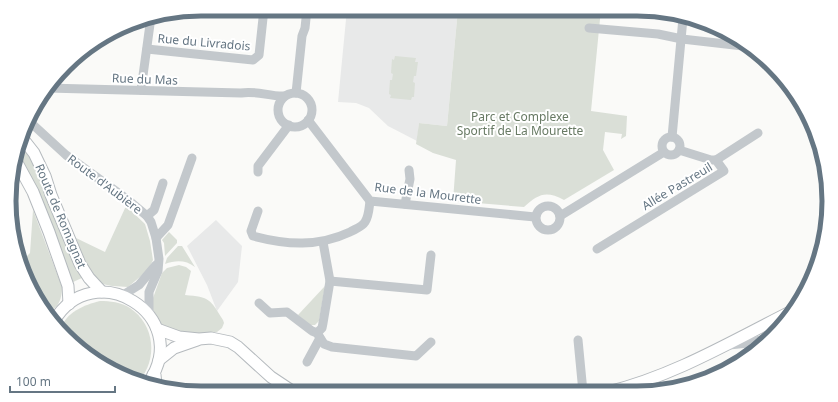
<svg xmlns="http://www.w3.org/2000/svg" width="838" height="402" viewBox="0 0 838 402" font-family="'Noto Sans',sans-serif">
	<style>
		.built { fill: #e8e9e9 }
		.green { fill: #dadfd7 }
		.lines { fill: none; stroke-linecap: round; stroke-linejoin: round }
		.major-casing { stroke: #b5babe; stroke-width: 13 }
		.highway-casing { stroke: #b4b9bd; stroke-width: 15 }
		.minor { stroke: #c3c8cc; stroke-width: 9 }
		.major { stroke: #fff; stroke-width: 11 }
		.highway { stroke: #fff; stroke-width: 13 }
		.labels { text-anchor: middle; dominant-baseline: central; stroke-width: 4; stroke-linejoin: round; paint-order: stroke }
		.street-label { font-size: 12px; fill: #657683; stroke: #fff }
		.park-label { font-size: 12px; fill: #687a64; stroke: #fff }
		.rim { fill: none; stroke: #657683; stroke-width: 5 }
	</style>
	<rect width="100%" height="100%" fill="#fafaf8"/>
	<g class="built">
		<path d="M347 9H458L447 126 419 123 417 141 388 126 369 108 356 103 338 102Z"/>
		<path d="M690 20 711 24 727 34 704 32 705 24 690 23Z"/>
		<path d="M216 220 242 246 238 282 217 311 207 285 187 246Z"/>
	</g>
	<g class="green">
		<path d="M458 9H601L591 111 627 116 626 136 621 139 622 134 605 132 603 150 614 170 564 200C546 190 538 194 524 207L453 201 456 160 433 153 416 144 419 123 447 126Z"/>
		<path d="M395 56 416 58 415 62H418L416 76H414L413 82 415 83 414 97H412L411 100 390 98 391 95 389 94 390 80H392L393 74 391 73 392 59 394 60Z"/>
		<path d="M21 142 34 161 84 277 71 283 16 155Z"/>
		<path d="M126 206 145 224 150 241 153 260 148 270 128 287C119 286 105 287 97 281 87 272 81 250 76 238L105 252Z"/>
		<path d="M33 210 62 287C62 298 59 309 47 312L29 286 21 259 25 258 30 253Z"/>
		<path d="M169 232 177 240V243L165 256 164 243 162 240Z"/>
		<path d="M178 246H182L195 267C186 260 176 260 165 264L167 258Z"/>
		<path d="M179 265 186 267 191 271 185 295C210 297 210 299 223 320L224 323 222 328 217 332 181 335 162 327 158 318 152 308 153 298 162 273 167 268Z"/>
		<path d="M325 286 319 321 315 325H310L298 315Z"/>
		<path d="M100 301C110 301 121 302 130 308 155 325 158 359 139 381L127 378 65 337 60 330C66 312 84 305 100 301Z"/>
	</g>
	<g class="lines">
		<g class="major-casing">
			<g id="major">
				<path d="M23 139 34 153 45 176 51 195 80 264 89 278 102 292"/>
				<path d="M15 159 33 192 49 232 68 286 69 304"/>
				<path d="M54 321C93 255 194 314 149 382"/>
				<path d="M157 329 179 337 199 339 211 338 230 342 238 347 271 377 295 393"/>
				<path d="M159 360 174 348 197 340"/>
				<path d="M608 392C674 376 734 340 794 310"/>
			</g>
		</g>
		<g class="highway-casing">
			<path id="highway" d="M154 375 155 384"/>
		</g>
		<g class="minor">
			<path d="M589 28 658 34 682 39 743 46"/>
			<path d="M147 49 253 60 259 55 264 9"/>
			<path d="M47 88 241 93C256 90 270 97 285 96"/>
			<path d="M141 90 151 17"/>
			<path d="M296 93 302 36 305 28 307 9"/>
			<circle cx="295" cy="110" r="17"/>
			<path d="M308 120 370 201 535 217"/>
			<path d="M30 122 66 155 128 200 147 216 151 222 156 238 159 259 158 271 149 292V314"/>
			<circle cx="671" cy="146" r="9"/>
			<path d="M672 137 683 18"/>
			<path d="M716 160 758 133"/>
			<path d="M258 172V166L289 125"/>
			<path d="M405 204 410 179 409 170"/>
			<circle cx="548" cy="218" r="12"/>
			<path d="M258 211 251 231 253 236C287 245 318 247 350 232 355 229 362 227 365 222 369 216 369 208 370 201"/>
			<path d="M147 216 154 210 163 183"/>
			<path d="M560 216 664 152"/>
			<path d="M156 238 168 225 192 158"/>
			<path d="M597 249 724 171 716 160H711L679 150"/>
			<path d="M330 281 427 290 431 255"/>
			<path d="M123 295 139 285 156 265"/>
			<path d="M259 303 270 313 287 312 312 331 317 333 324 344 332 347 416 356 431 342"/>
			<path d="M317 333 322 328 323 323 330 281 323 242"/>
			<path d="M578 340 583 392"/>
			<path d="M729 345 748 343 769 338"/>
			<path d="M307 362 320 338"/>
		</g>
		<use href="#major" class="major"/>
		<use href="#highway" class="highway"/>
	</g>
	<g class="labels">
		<g class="street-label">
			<text transform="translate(204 42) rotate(5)">Rue du Livradois</text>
			<text transform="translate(145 79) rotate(2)">Rue du Mas</text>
			<text transform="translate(105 184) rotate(37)">Route d'Aubière</text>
			<text transform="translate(677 186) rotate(-31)">Allée Pastreuil</text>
			<text transform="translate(428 193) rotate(7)">Rue de la Mourette</text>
			<text transform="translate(61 216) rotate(67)">Route de Romagnat</text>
		</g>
		<g class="park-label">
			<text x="520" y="116">Parc et Complexe<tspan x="520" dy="14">Sportif de La Mourette</tspan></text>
		</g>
	</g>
	<path d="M0 0H838V402H0ZM201 16H637A185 185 0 0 1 822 201V201A185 185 0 0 1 637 386H201A185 185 0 0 1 16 201V201A185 185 0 0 1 201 16Z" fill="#fff" fill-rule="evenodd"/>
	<path class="rim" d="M201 16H637A185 185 0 0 1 822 201V201A185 185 0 0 1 637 386H201A185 185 0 0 1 16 201V201A185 185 0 0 1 201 16Z"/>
	<path d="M10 386v6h105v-6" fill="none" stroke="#657683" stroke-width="2"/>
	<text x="16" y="386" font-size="12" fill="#657683" stroke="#ffffff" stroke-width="3" paint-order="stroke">100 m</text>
</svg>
